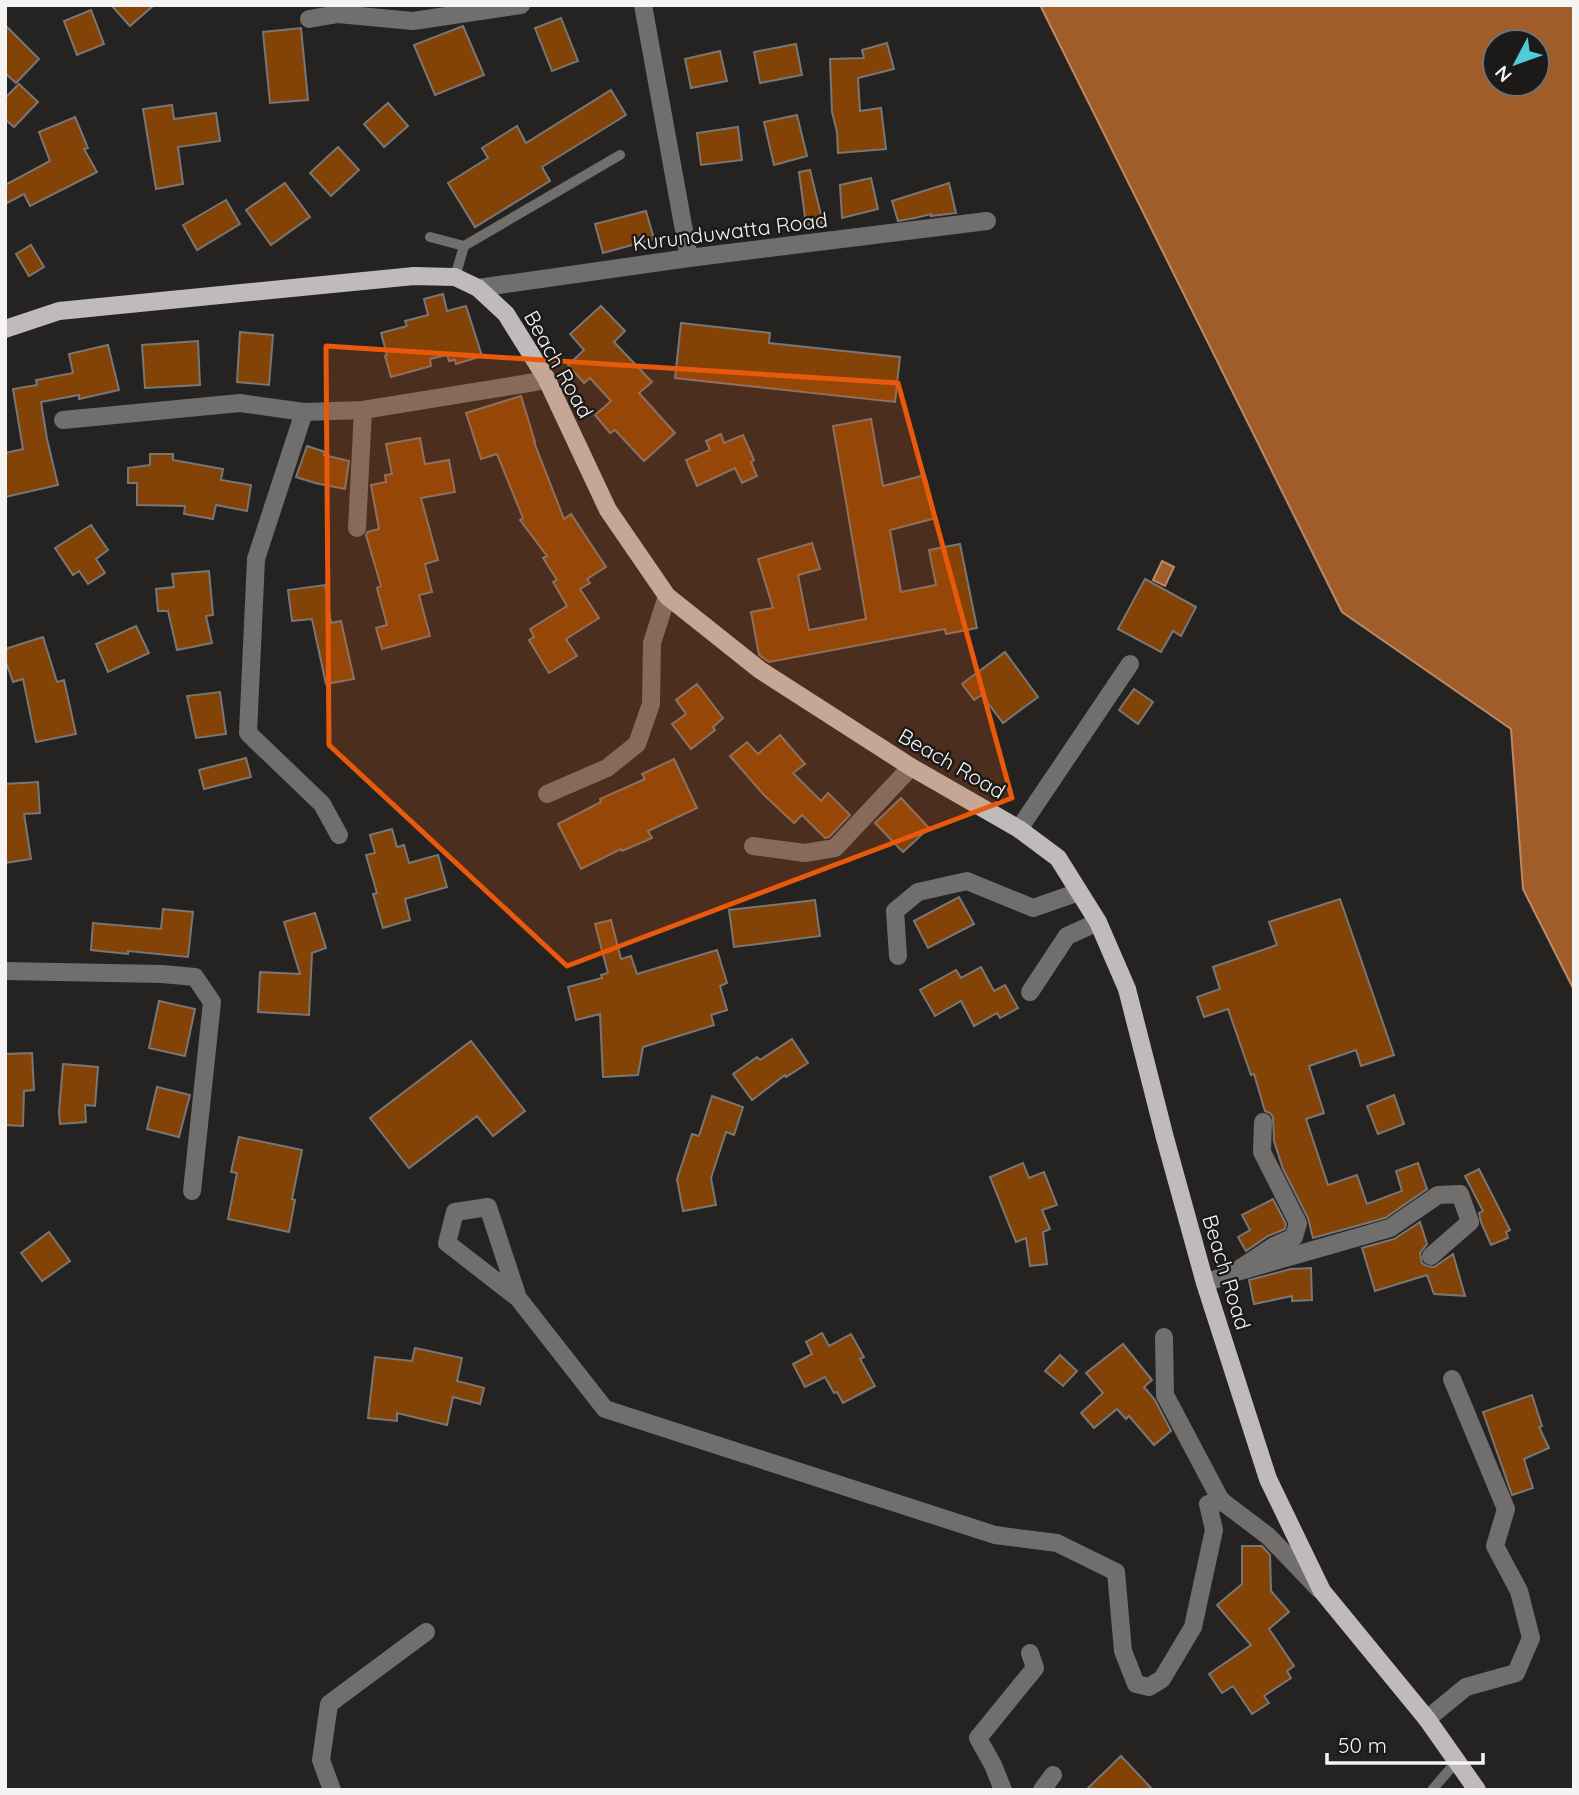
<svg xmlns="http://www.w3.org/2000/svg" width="1579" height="1795" viewBox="0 0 1579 1795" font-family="Quicksand,sans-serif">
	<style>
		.water { fill: #a05d2a; stroke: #ba8a66; stroke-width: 2; fill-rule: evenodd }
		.building { fill: #834206; stroke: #797674; stroke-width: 2 }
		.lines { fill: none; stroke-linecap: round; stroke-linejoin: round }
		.lane { stroke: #706f6e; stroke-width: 10 }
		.street { stroke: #706f6e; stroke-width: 18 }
		.primary { stroke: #bebbba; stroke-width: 18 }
		.marked { fill: #e8590c; fill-opacity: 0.2; stroke: #e8590c; stroke-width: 5; stroke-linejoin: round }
		.labels { text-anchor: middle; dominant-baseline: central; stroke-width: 5; stroke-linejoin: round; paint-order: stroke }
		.street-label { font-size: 21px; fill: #f5f4f3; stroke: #1c1a18 }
	</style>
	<rect width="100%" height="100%" fill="#252322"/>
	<g class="water">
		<path d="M1040 5H1574V990L1523 889 1511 729 1342 612ZM1495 42H1537V84H1495Z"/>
		<path d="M1162 561 1174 567 1165 586 1153 580Z"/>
	</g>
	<g class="building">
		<path d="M111 5H154L130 26Z"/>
		<path d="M91 10 104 44 77 55 64 21Z"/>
		<path d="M561 18 578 61 552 71 535 28Z"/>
		<path d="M5 25 39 59 16 83 5 73Z"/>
		<path d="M463 26 484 75 435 95 414 45Z"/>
		<path d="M301 28 308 100 270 103 263 32Z"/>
		<path d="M887 43 894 69 858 78 860 111 881 108 886 149 838 153 837 132 832 112 830 59 864 58 862 50Z"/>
		<path d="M796 44 802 75 760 83 754 52Z"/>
		<path d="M720 51 727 81 691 88 685 59Z"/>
		<path d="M19 84 38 102 14 127 5 119V98Z"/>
		<path d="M611 90 626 115 542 167 550 181 475 227 448 183 488 158 482 148 517 126 526 143Z"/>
		<path d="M388 103 408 126 384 147 364 124Z"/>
		<path d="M172 105 174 119 216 113 220 141 178 147 183 184 156 189 143 109Z"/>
		<path d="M797 115 807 156 774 165 764 122Z"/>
		<path d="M75 117 88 148 84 149 97 172 30 206 24 194 5 204V185L50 161 39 132Z"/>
		<path d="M738 127 742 160 701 165 697 133Z"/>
		<path d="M338 147 359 170 331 196 310 173Z"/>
		<path d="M810 170 823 223 806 225 799 172Z"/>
		<path d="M871 178 878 209 842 218 840 185Z"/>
		<path d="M285 183 310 217 271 245 246 210Z"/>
		<path d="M949 183 956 213 931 216V214L915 218 898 221 892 201Z"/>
		<path d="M226 200 240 224 197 250 183 225Z"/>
		<path d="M646 211 654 239 603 253 595 224Z"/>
		<path d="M31 245 44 267 29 276 16 254Z"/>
		<path d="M443 294 447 311 466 306 482 356 456 364 455 360 449 361 447 355 430 359 431 366 391 377 385 356 387 355 381 333 407 326 405 321 428 315 424 299Z"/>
		<path d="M601 306 625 331 614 342 652 382 639 393 675 433 644 461 615 430 610 433 595 415 611 401 590 378 584 383 568 365 584 350 570 334Z"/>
		<path d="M681 323 770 333 769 343 900 357 895 402 675 378Z"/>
		<path d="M240 332 273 335 269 385 237 382Z"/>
		<path d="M198 341 200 385 145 388 142 345Z"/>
		<path d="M108 345 119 390 79 399V395L41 402 47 439 58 485 5 497V453L23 449 13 389 37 385 36 380 73 373 69 354Z"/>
		<path d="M521 396 535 442H534L564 519 571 514 606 567 587 579 590 583 580 589 599 618 566 639 577 656 549 673 529 640 534 637 530 629 567 606 553 582 557 580 543 558 547 556 520 520 523 518 497 454 481 459 466 413Z"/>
		<path d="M871 419 883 486 925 475 936 518 890 530 901 592 936 585 929 550 960 544 977 628 946 634 945 629 769 662 759 655 751 612 773 608 758 559 812 543 820 569 798 575 809 630 866 619 833 426Z"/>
		<path d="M721 434 724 443 743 435 754 460 751 462 757 476 742 483 735 468 697 486 686 460 710 450 706 441Z"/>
		<path d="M420 438 425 464 449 460 455 492 421 498 438 560 425 564 432 592 419 595 430 636 382 649 376 628 387 625 377 588 381 586 366 535 367 532 379 529 371 485 386 482 385 475 392 474 386 444Z"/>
		<path d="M307 446 325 452 324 455 349 461 345 489 315 483 296 477Z"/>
		<path d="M150 454H173V460L223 469 221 480 251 485 247 511 216 505 213 519 184 514 185 506 137 505V483H128V468L150 465Z"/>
		<path d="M91 525 108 550 96 559 105 573 88 584 79 571 73 575 55 548Z"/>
		<path d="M209 571 213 615 206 616 212 643 177 650 168 611H158L156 589 174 587 172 574Z"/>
		<path d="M1145 579 1196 607 1181 636 1173 631 1161 652 1118 629Z"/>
		<path d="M325 585 331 623 341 621 354 679 326 684 312 619 292 621 288 590Z"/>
		<path d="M136 626 149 653 108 672 96 644Z"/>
		<path d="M43 637 57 682 64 680 76 734 36 742 23 679 13 682 5 659V649Z"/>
		<path d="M1005 652 1038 697 1003 723 982 695 974 700 962 684Z"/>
		<path d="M697 684 723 718 713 727 715 730 691 749 672 724 686 714 676 700Z"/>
		<path d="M1134 689 1153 702 1138 724 1119 710Z"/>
		<path d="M220 692 226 734 196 738 187 696Z"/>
		<path d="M780 735 805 764 793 773 821 801 828 793 850 815 829 837 825 838 802 815 794 823 763 794 730 756 747 742 758 754Z"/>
		<path d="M246 758 251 777 204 789 199 770Z"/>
		<path d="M674 759 697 808 648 831 652 838 622 851 621 849 581 869 558 824 601 802 600 799 645 779 642 774Z"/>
		<path d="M38 782 40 813 24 814 31 859 5 863V784Z"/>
		<path d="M901 798 929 828 903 852 875 823Z"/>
		<path d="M392 829 397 847 404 845 409 863 438 855 447 887 405 899 410 920 383 928 373 894 377 893 366 855 375 853 370 835Z"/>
		<path d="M959 897 974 924 928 948 914 921Z"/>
		<path d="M1340 899 1394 1055 1361 1066 1356 1050 1309 1066 1324 1113 1306 1119 1328 1185 1357 1175 1367 1204 1402 1191 1396 1171 1418 1163 1427 1189 1385 1218 1313 1238 1308 1218 1283 1169 1274 1141 1273 1117 1270 1113 1265 1111 1254 1074 1251 1075 1228 1009 1204 1017 1197 997 1220 989 1213 967 1277 945 1269 922Z"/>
		<path d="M815 900 820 936 734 947 729 910Z"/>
		<path d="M163 909 193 912 188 957 128 951V954L91 950 93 923 161 929Z"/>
		<path d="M315 913 326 948 312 953 309 1015 258 1012 260 972 300 974 284 922Z"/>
		<path d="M611 920 621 959 631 956 637 974 717 950 727 983 720 986 727 1010 711 1015 714 1025 643 1047 638 1075 603 1077 600 1014 576 1020 568 987 602 978 601 975 608 973 595 924Z"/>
		<path d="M981 967 994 991 1005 985 1018 1008 1000 1018 997 1013 974 1026 961 1001 935 1016 920 990 956 970 961 978Z"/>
		<path d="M159 1001 195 1009 185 1056 149 1048Z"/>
		<path d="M792 1039 808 1063 786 1077 785 1075 752 1100 733 1074 757 1057 760 1060Z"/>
		<path d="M471 1041 525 1111 493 1136 477 1116 409 1168 370 1118Z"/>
		<path d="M32 1053 34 1090 24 1091 23 1126 5 1125V1054Z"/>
		<path d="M63 1064 98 1067 95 1106 85 1105 86 1122 60 1124 59 1112Z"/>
		<path d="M157 1087 190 1095 179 1137 147 1129Z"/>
		<path d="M1394 1095 1404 1124 1378 1134 1367 1106Z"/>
		<path d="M712 1096 743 1107 734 1135 726 1132 711 1178 716 1205 683 1211 677 1179 692 1134 699 1136Z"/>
		<path d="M239 1137 302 1150 292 1199 295 1200 289 1232 228 1219 237 1173 231 1172Z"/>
		<path d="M1023 1163 1029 1178 1044 1172 1057 1205 1042 1210 1050 1229 1043 1232 1047 1264 1030 1266 1026 1238 1016 1242 990 1177Z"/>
		<path d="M1479 1169 1510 1230 1506 1232 1508 1238 1491 1245 1481 1222 1479 1213 1483 1211 1465 1176Z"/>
		<path d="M1273 1199 1286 1224 1285 1229 1268 1236 1246 1251 1238 1237 1250 1230 1242 1215Z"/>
		<path d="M1420 1222 1427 1244 1420 1253 1422 1263 1427 1266 1434 1267 1453 1254 1465 1296 1434 1294 1427 1275 1375 1291 1362 1248 1394 1239Z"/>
		<path d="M49 1232 70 1261 42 1281 21 1253Z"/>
		<path d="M1311 1268 1312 1300 1292 1301V1296L1254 1304 1249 1280 1291 1269Z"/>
		<path d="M822 1333 829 1346 851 1334 864 1357 860 1359 875 1386 843 1403 837 1392 834 1393 825 1377 805 1387 793 1364 812 1354 806 1342Z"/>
		<path d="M1123 1344 1152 1380 1144 1387 1155 1400 1171 1431 1154 1445 1129 1416 1126 1419 1117 1409 1094 1428 1081 1413 1103 1393 1086 1373Z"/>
		<path d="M415 1348 462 1358 457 1381 484 1388 480 1404 453 1397 447 1425 397 1413V1421L368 1418 375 1357 412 1361Z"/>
		<path d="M1060 1355 1077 1371 1063 1386 1045 1371Z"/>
		<path d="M1532 1395 1542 1426 1539 1427 1549 1448 1524 1459 1533 1488 1512 1495 1483 1412Z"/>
		<path d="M1242 1546H1262L1270 1555 1271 1591 1289 1612 1269 1629 1294 1666 1287 1671 1291 1678 1264 1696 1269 1703 1252 1714 1233 1686 1222 1693 1209 1674 1251 1645 1217 1605 1242 1584Z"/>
		<path d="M1121 1756 1153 1790H1086Z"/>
	</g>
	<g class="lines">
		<g class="lane">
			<path d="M430 237 464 246 620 155"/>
			<path d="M455 277 464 246"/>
			<path d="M1432 1790 1457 1761"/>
		</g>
		<g class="street">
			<path d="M643 5 689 258"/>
			<path d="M309 19 338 14 413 21 521 5"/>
			<path d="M478 288 689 258 987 221"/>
			<path d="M304 412 256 559 248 733 322 804 339 835"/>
			<path d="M63 420 240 403 304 412 363 410 535 382 546 378"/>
			<path d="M357 528 363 410"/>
			<path d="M547 794 607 768 637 744 651 704 652 643 667 596"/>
			<path d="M1019 829 1130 664"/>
			<path d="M753 846 805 853 835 848 911 767"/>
			<path d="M898 956 895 911 918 892 967 881 1033 908 1079 892"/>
			<path d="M5 971 162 974 195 977 212 1002 192 1191"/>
			<path d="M1030 992 1067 936 1098 922"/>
			<path d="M1233 1273 1390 1228 1438 1195 1460 1194 1470 1222 1431 1256"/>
			<path d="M1205 1283 1233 1273 1274 1246 1294 1237 1298 1223 1262 1152 1263 1122"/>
			<path d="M518 1298 447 1243 455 1212 488 1207 518 1298 605 1409 995 1535 1057 1543 1116 1572 1123 1651 1136 1684 1149 1687 1162 1679 1193 1627 1214 1530 1208 1504 1223 1502 1268 1536 1319 1589"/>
			<path d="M1164 1337 1165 1395 1219 1497 1223 1502"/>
			<path d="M1427 1719 1466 1687 1516 1673 1531 1638 1519 1591 1495 1546 1506 1509 1452 1379"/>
			<path d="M332 1790 321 1760 329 1704 426 1632"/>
			<path d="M1003 1790 993 1765 978 1738 1035 1668 1030 1653"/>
			<path d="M1042 1790 1053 1775"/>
		</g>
		<path class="primary" d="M5 329 59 311 414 276 455 277 478 288 506 314 546 378 608 510 667 596 760 670 911 767 1019 829 1058 858 1098 922 1127 989 1165 1138 1205 1283 1268 1479 1322 1591 1427 1719 1477 1790"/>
	</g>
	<path class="marked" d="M326 346 898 383 1012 798 567 966 329 745Z"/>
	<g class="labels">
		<g class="street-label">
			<text transform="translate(730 231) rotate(-7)">Kurunduwatta Road</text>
			<text transform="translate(559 364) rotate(61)">Beach Road</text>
			<text transform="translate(952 763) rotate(30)">Beach Road</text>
			<text transform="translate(1227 1272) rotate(73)">Beach Road</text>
		</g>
	</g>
	<rect width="1579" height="1795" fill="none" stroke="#f5f4f3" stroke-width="14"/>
	<g transform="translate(1516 63) rotate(229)"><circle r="33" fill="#1c1a18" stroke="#737170" stroke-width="2"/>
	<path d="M0-5L12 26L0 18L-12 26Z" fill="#52cbd8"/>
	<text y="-10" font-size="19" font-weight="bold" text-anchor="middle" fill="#f5f4f3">N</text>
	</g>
	<path d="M1327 1753v10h156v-10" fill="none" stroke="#f5f4f3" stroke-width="3.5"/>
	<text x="1338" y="1753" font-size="21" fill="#f5f4f3" stroke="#1c1a18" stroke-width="5" paint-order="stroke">50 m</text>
</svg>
